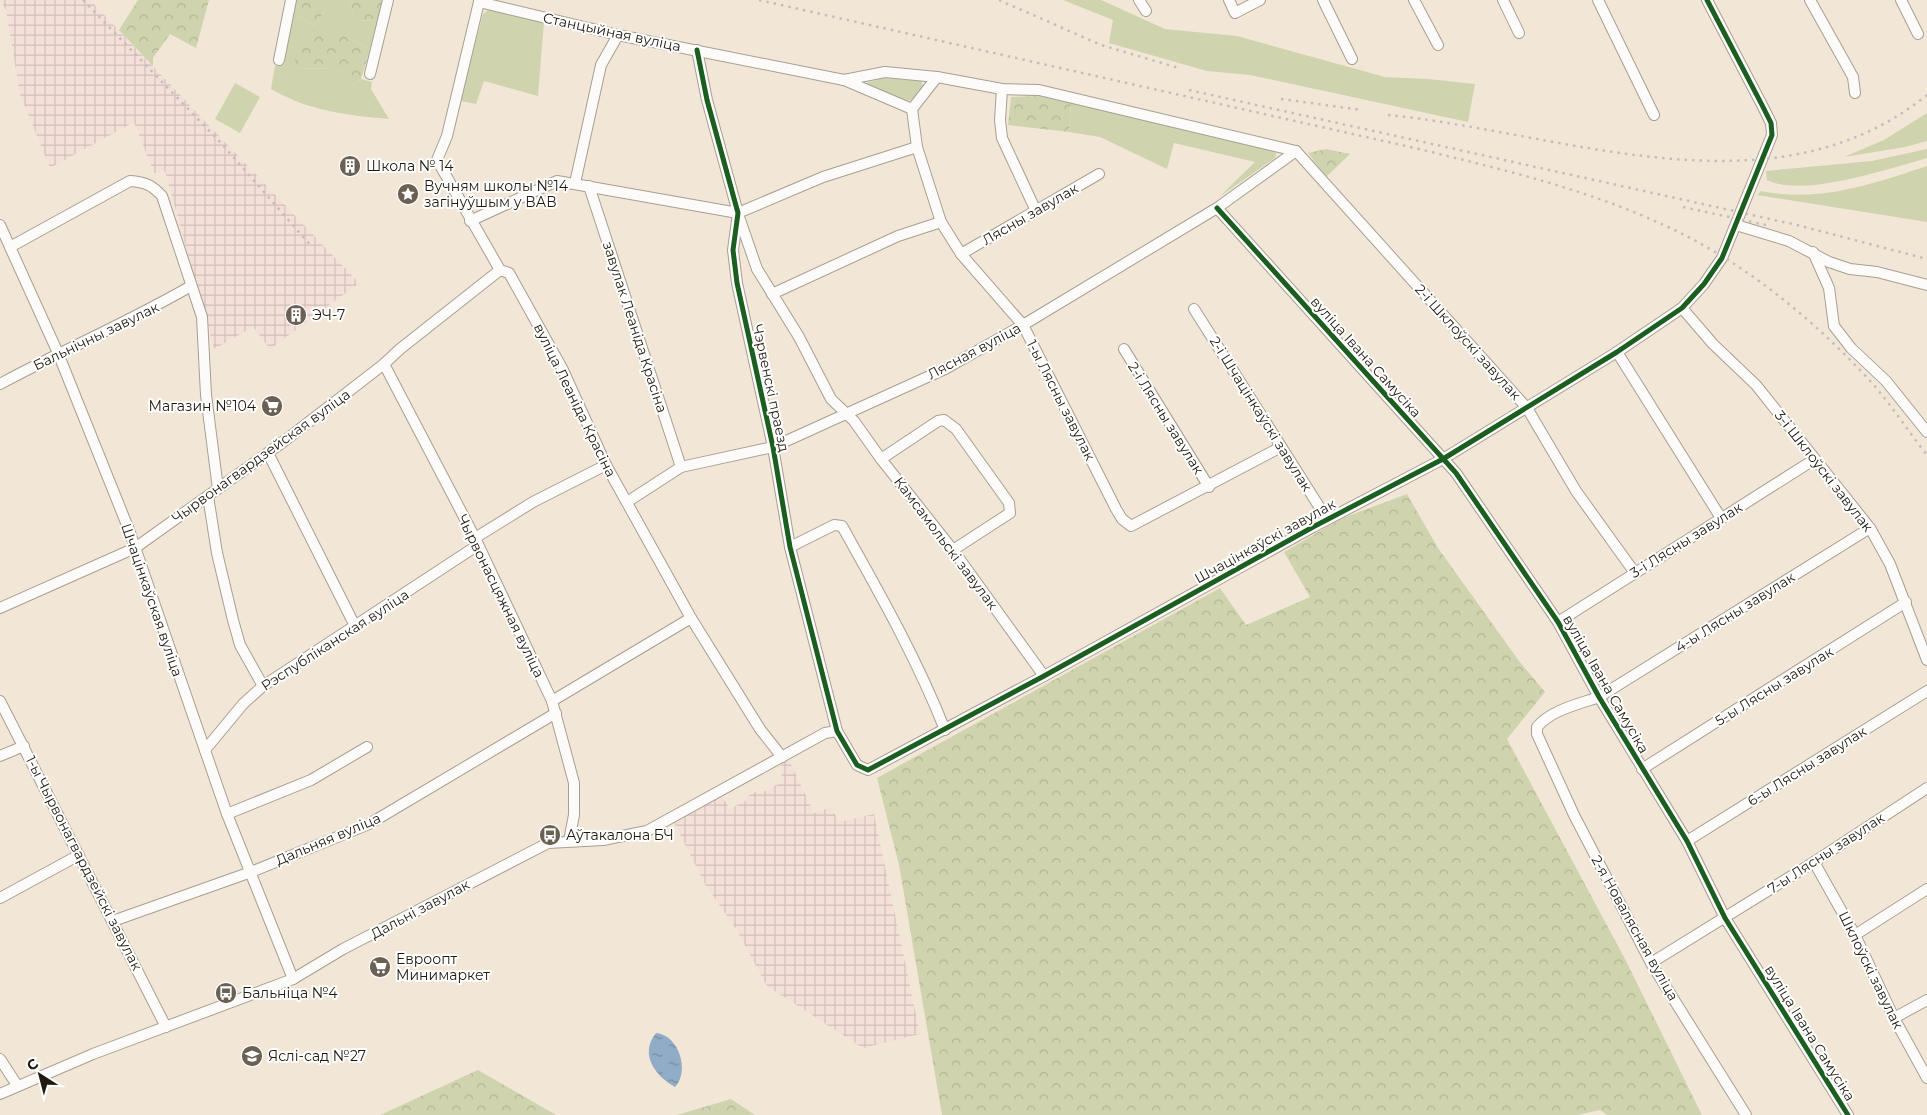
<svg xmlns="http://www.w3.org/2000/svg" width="1927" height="1115" viewBox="0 0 1927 1115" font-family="Montserrat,sans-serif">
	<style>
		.industrial { fill: url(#industrial-grid) }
		.green { fill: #cfd4ae }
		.forest { fill: url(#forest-crowns) }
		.water { fill: url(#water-ripples) }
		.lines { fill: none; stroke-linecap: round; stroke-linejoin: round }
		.minor-casing { stroke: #a79f92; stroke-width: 12 }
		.minor { stroke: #fdfbf9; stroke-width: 10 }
		.rail { stroke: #c2bfbb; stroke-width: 2.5; stroke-dasharray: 2.5 5; stroke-linecap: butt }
		.cycleway-casing { stroke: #fff; stroke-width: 8 }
		.cycleway { stroke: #1b5e20; stroke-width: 5 }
		.labels { text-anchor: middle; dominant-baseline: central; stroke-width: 4; stroke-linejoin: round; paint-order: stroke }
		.street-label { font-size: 14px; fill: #20190e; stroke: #fff }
		.poi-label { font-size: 14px; fill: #20190e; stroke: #fff; text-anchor: start }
	</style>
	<defs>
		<pattern id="industrial-grid" width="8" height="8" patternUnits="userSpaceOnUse" patternTransform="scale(1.25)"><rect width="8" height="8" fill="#f4e0d9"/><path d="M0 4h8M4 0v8" fill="none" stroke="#d1c0b9"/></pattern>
		<pattern id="forest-crowns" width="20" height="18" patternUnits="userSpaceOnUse" patternTransform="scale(1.25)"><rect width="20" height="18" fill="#cfd4ae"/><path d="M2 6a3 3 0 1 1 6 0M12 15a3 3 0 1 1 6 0" fill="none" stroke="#b1b594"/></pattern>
		<pattern id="water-ripples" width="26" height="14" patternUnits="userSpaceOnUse" patternTransform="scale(1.25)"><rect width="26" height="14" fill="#91acc6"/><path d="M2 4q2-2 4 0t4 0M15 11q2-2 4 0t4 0" fill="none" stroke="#768b9f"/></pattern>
	</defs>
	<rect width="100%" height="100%" fill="#f2e7d6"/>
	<g class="industrial">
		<path d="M0 0H90L359 283 270 349 253 327 214 349 165 171 154 173 134 122 50 168 20 94 6 10Z"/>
		<path d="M789 760 814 813 831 807 839 822 874 814 920 1034 863 1048 767 986 736 929 705 884 673 820 721 795 730 809 747 800 746 797 757 791 758 793 763 792 782 782 781 764Z"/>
	</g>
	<g class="green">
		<path d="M331 0H352L349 3 356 20 377 21 370 49 345 36 295 68 336 69 353 86 361 79 372 82 371 89 389 119C346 115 309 111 271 89L275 66 284 64 294 14 315 26Z"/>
		<path d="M1063 0H1101L1165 29 1237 36 1385 77 1428 79 1475 84 1468 122 1250 75 1207 71 1109 43 1113 20Z"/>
		<path d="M488 10 544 22 538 96 484 81 476 104 460 101 483 14Z"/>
		<path d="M883 78 921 81 923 86 914 99 907 101 863 84Z"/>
		<path d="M235 83 260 97 240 133 215 119Z"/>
		<path d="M1071 103 1277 150 1275 158 1219 197 1255 162 1174 143 1167 169 1100 137 1069 132Z"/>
		<path d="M1927 113V141L1905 147 1844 157 1884 140Z"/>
		<path d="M1927 149V158C1888 169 1803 198 1767 180L1766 171 1872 161Z"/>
		<path d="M1927 166V222L1757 195 1761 191C1820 203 1872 184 1927 166Z"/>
	</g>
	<g class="forest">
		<path d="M138 0H209L196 48 170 34 153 58V66L119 30Z"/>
		<path d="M297 0H331L315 26 294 14Z"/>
		<path d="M352 0H383L377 21 356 20 349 3Z"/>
		<path d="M299 36H345L370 49 361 79 353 86 336 69 294 68Z"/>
		<path d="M1041 96 1071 103 1069 132 1008 125 1011 97Z"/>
		<path d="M1326 149 1350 154 1326 177 1308 153Z"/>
		<path d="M1407 494 1438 548 1519 661 1545 692 1507 739 1625 959 1702 1115H1607L1600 1110 1578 1115H942L899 865 877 778 1220 588 1246 625 1310 597 1284 552 1340 519Z"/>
		<path d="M478 1070 556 1115H380Z"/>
		<path d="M731 1099 755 1115H677Z"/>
	</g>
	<path class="water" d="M656 1033C679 1035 690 1071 675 1087 655 1076 639 1054 656 1033Z"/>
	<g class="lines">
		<g class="minor-casing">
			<g id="minor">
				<path d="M479 0V2L618 35 844 80 912 109 917 147 941 222 961 254 1023 325 1116 509 1122 519 1131 526 1281 447"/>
				<path d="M1139 0 1146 11"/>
				<path d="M1229 0 1235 13 1260 0"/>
				<path d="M1323 0 1352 59"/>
				<path d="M1414 0 1438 45"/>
				<path d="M1503 0 1519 33"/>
				<path d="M1598 0 1654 115"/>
				<path d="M1810 0 1853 77 1855 93"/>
				<path d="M1901 0 1918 34"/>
				<path d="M479 2 447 136 437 160 500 270 509 273 563 370 606 465 691 618 760 729 782 757"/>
				<path d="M697 50 707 100 738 213 733 250 737 283 773 447 790 547 837 731 857 765 868 770 1044 676 1313 527 1443 459 1617 352 1682 308 1704 284 1722 258 1772 135 1771 123 1762 105 1707 0"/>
				<path d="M279 60 291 0"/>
				<path d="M370 74 388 0"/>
				<path d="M844 80 885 72 937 77 1002 89 1039 90 1296 151"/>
				<path d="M1002 89 1000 120 1002 138 1036 211"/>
				<path d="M912 109 937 77"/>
				<path d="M1296 151 1527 408 1576 491 1635 573"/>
				<path d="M575 183 601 65 618 35"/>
				<path d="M589 186 681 467"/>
				<path d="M1217 208 1456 473 1558 622 1599 697 1687 841 1725 918 1848 1115"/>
				<path d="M738 213 823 177 917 147"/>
				<path d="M739 217 757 269 799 337 831 399 854 421 881 459 953 550 1044 676"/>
				<path d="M470 221 557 181 738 213"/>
				<path d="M0 225 58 353 129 530 227 814 293 979"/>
				<path d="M1736 225 1789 241 1829 262 1850 269 1877 272 1927 285"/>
				<path d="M10 247 130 181C145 182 152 185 162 196L202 317 206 395 218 489"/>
				<path d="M1813 252 1829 288 1834 326 1851 348 1886 381 1927 432"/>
				<path d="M961 254 1099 174"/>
				<path d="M772 294 898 236 941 222"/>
				<path d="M1682 308 1713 344 1756 385 1870 528 1890 564 1927 660"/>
				<path d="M1194 309 1327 519"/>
				<path d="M1124 349 1209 487"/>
				<path d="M1617 352 1721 518"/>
				<path d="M384 364 475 538 552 701 574 783V815L569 841"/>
				<path d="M0 384C63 350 129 322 191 286"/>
				<path d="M268 453 355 626"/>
				<path d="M881 459 938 421 944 420 956 429 1009 503 1010 513 953 550"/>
				<path d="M208 496 217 553 233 620 240 645 263 686"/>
				<path d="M627 502 681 467 773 447 945 369 1023 325 1217 208 1296 151"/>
				<path d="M475 538 533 502 606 465"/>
				<path d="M790 547 834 525 842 526C880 594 916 657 945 730"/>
				<path d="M0 608 135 548 283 442 384 364 400 349 500 270"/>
				<path d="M1558 622 1815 459"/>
				<path d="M0 701 166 1027"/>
				<path d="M552 701 691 618"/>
				<path d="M205 750 243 704 263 686 478 545"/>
				<path d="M0 756 24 746"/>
				<path d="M1642 769 1906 602"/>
				<path d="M227 814 311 780 367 747"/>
				<path d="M1687 841 1927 691"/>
				<path d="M1814 862 1855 935 1894 1018 1927 1078"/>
				<path d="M0 898 79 855"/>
				<path d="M113 921 251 872 369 824 556 713"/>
				<path d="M1855 935 1927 889"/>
				<path d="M1651 963 1814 862 1927 788"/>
				<path d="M1894 1018 1927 1000"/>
				<path d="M0 1059 17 1085"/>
				<path d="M0 1094 93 1054 293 979 343 949 548 843 603 840 647 831 825 733 837 731"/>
				<path d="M1746 1115 1651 963 1574 815 1537 734V727C1551 710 1579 704 1599 697L1870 528"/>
			</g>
		</g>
		<use href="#minor" class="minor"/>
		<g class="rail">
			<path d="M83 0 221 143 312 247"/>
			<path d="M759 0 1419 149C1496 168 1574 186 1648 218 1734 254 1809 314 1872 383 1892 406 1908 431 1927 455"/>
			<path d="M999 0 1101 45 1179 68"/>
			<path d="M1189 90 1797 225 1927 259"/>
			<path d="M1281 99 1362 110"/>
			<path d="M1388 115C1563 132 1772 220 1927 95"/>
			<path d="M1683 207 1766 225"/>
		</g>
		<g class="cycleway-casing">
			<g id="cycleway">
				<path d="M697 50 707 100 738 213 733 250 737 283 773 447 790 547 837 731 857 765 868 770 1044 676 1313 527 1443 459 1617 352 1682 308 1704 284 1722 258 1772 135 1771 123 1762 105 1707 0"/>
				<path d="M1217 208 1456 473 1558 622 1599 697 1687 841 1725 918 1848 1115"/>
			</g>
		</g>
		<use href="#cycleway" class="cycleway"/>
	</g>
	<defs>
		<g id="building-disc" transform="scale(1.125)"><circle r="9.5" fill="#6a6154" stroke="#fff"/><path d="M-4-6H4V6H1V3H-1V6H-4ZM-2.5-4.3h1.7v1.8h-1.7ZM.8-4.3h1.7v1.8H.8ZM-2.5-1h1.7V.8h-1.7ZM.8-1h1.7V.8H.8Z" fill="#fff"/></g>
		<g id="sight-disc" transform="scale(1.125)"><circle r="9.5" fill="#6a6154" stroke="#fff"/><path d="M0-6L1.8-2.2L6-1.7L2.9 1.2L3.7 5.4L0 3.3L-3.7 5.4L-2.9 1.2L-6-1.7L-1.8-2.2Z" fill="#fff"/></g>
		<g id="supermarket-disc" transform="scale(1.125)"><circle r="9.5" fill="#6a6154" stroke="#fff"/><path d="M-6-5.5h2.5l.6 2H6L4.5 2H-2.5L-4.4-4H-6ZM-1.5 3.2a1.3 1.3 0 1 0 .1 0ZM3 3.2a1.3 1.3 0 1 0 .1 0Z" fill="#fff"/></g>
		<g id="bus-disc" transform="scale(1.125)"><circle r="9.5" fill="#6a6154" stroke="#fff"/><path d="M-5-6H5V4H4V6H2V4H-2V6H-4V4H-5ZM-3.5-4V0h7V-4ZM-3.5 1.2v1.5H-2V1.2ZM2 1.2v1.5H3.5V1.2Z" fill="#fff"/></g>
		<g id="school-disc" transform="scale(1.125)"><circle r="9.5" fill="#6a6154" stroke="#fff"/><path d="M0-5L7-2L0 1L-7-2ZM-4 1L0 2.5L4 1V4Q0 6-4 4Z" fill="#fff"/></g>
	</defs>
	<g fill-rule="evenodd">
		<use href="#building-disc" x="350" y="166"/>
		<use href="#sight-disc" x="408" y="194"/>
		<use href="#building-disc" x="296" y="315"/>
		<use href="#supermarket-disc" x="272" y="406"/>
		<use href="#bus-disc" x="550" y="835"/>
		<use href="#supermarket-disc" x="380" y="967"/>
		<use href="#bus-disc" x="226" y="993"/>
		<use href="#school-disc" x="252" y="1056"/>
	</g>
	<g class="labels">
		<g class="street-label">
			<text transform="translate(612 32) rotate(12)">Станцыйная вуліца</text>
			<text transform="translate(1030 214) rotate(-30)">Лясны завулак</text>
			<text transform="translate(635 327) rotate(72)">завулак Леаніда Красіна</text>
			<text transform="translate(96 336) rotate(-26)">Бальнічны завулак</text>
			<text transform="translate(1468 342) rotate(48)">2-і Шклоўскі завулак</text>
			<text transform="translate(974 351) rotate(-28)">Лясная вуліца</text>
			<text transform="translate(1366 357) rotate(48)">вуліца Івана Самусіка</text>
			<text transform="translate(771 388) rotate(78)">Чэрвенскі праезд</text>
			<text transform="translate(575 400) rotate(64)">вуліца Леаніда Красіна</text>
			<text transform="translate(1061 400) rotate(63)">1-ы Лясны завулак</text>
			<text transform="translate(1261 414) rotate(58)">2-і Шчацінкаўскі завулак</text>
			<text transform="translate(1166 418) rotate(58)">2-і Лясны завулак</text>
			<text transform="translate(261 456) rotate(-36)">Чырвонагвардзейская вуліца</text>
			<text transform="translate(1824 471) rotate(52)">3-і Шклоўскі завулак</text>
			<text transform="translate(1686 540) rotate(-32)">3-і Лясны завулак</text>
			<text transform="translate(1265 541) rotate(-29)">Шчацінкаўскі завулак</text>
			<text transform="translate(946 543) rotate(53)">Камсамольскі завулак</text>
			<text transform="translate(501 596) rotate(64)">Чырвонасцяжная вуліца</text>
			<text transform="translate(152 600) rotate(71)">Шчацінкаўская вуліца</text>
			<text transform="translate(1735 612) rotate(-32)">4-ы Лясны завулак</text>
			<text transform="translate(335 640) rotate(-33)">Рэспубліканская вуліца</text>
			<text transform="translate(1606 684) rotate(60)">вуліца Івана Самусіка</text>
			<text transform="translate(1774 686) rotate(-32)">5-ы Лясны завулак</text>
			<text transform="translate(1807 766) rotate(-32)">6-ы Лясны завулак</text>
			<text transform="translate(328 839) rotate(-23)">Дальняя вуліца</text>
			<text transform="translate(1826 853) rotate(-33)">7-ы Лясны завулак</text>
			<text transform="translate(84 863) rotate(63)">1-ы Чырвонагвардзейскі завулак</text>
			<text transform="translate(420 909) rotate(-28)">Дальні завулак</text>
			<text transform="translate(1635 928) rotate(61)">2-я Новалясная вуліца</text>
			<text transform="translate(1871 970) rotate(64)">Шклоўскі завулак</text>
			<text transform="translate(1810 1033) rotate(58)">вуліца Івана Самусіка</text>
		</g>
		<g class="poi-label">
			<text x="366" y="166">Школа № 14</text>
			<text x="424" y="186">Вучням школы №14<tspan x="424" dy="16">загінуўшым у ВАВ</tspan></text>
			<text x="312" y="315">ЭЧ-7</text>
			<text x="256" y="406" text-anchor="end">Магазин №104</text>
			<text x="566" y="835">Аўтакалона БЧ</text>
			<text x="396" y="959">Евроопт<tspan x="396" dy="16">Минимаркет</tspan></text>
			<text x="242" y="993">Бальніца №4</text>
			<text x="268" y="1056">Яслі-сад №27</text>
		</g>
	</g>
	<g transform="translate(40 1075) rotate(324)" stroke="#ffffff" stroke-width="4" paint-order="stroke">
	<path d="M0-4L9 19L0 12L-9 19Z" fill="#20190e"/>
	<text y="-8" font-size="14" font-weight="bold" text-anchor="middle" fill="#20190e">С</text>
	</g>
</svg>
